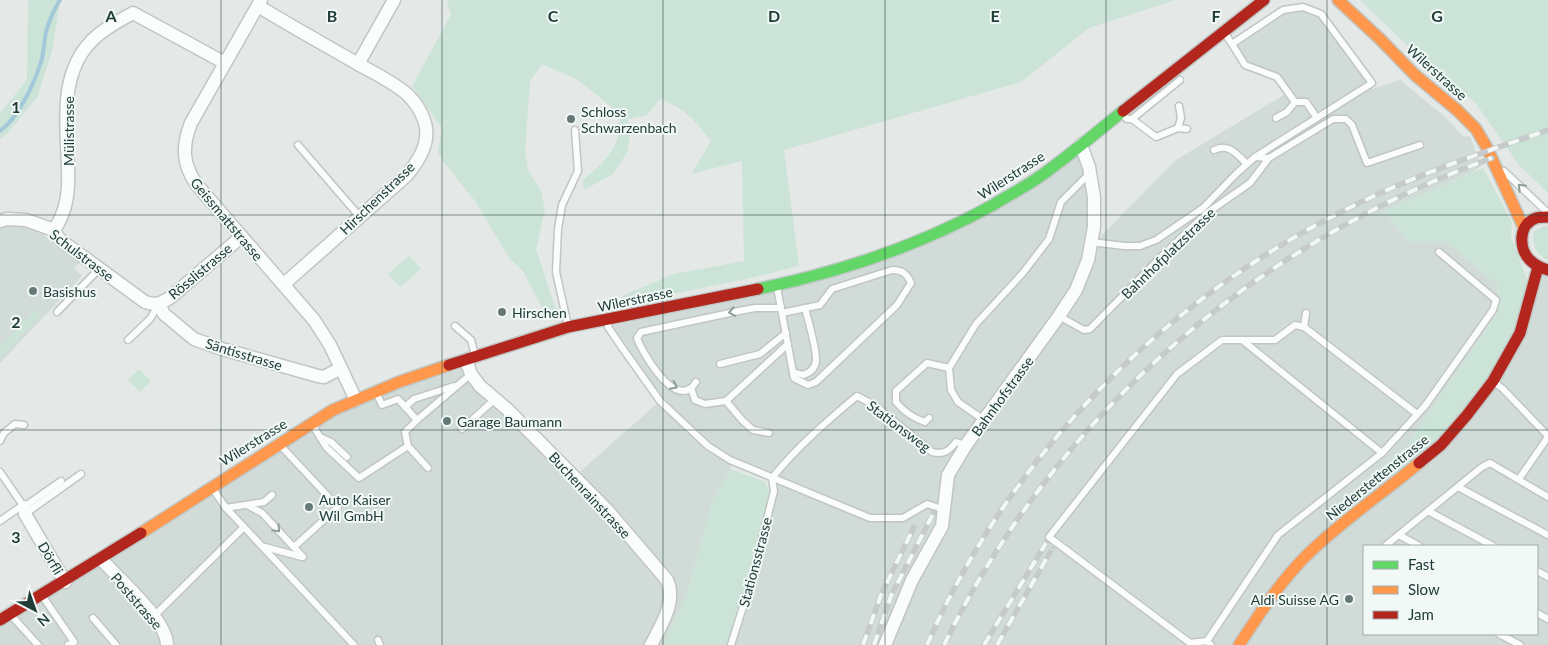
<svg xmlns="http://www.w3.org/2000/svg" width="1548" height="645" viewBox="0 0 1548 645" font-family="Lato,sans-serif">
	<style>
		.built { fill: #d1dbd8; fill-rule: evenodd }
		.green { fill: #cce3d7 }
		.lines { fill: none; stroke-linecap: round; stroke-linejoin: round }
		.stream { stroke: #a2c8d9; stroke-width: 4 }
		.lane-casing { stroke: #c1c6c5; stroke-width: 9 }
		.street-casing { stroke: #c1c6c5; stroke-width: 15 }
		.fast-casing { stroke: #bfc7c5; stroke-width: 14 }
		.slow-casing { stroke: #bfc7c5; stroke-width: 14 }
		.jam-casing { stroke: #bfc7c5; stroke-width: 14 }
		.lane { stroke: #fbfcfc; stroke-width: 6 }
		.street { stroke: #fbfcfc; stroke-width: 12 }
		.fast { stroke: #63d668; stroke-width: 11 }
		.slow { stroke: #ff974d; stroke-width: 11 }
		.jam { stroke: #b3261e; stroke-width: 11 }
		.rail-casing { stroke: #c6caca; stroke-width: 5.5 }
		.rail { stroke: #f1f8f6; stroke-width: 4; stroke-dasharray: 11; stroke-linecap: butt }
		.oneway { stroke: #8e9c9b }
		.grid { fill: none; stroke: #203d3a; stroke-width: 1; stroke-opacity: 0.55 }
		.poi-dot { fill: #657977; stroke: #f1f8f6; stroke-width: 2 }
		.labels { text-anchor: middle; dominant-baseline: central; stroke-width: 4; stroke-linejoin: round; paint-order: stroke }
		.street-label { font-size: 14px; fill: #203d3a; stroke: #f1f8f6 }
		.poi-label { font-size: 14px; fill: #203d3a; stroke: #f1f8f6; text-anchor: start }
		.grid-label { font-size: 16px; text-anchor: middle; font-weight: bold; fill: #203d3a; stroke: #f1f8f6; stroke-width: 4; stroke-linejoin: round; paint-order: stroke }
	</style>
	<rect width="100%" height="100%" fill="#e4e9e8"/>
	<g class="built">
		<path d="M1303 7 1321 14 1372 83V89L1400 80 1444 116 1464 137 1470 136 1481 166 1471 173 1384 211 1409 242H1447L1499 286 1496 315 1407 445 1329 511 1405 475 1531 291 1548 269V645H731L770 504 772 478 730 461 731 469 712 502 687 594 663 645H0V620L333 410 468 367 574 477 660 401 608 327 776 285 936 235 1081 145 1089 167 1091 246 1176 160 1287 93 1277 77 1245 65 1232 44 1283 10ZM1364 546H1537V634H1364Z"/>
		<path d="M9 225 28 226 44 233 51 243 79 263 74 268 82 276 0 363V227Z"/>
	</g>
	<g class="green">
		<path d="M28 0H60L53 47 38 96 7 134 0 139V113L27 80Z"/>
		<path d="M447 0H1175L1089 28 1021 82 784 150 799 266 751 278 618 305 622 296 674 274 744 261 742 161 691 174 711 141C695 121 685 108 660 99L647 115 628 119 630 132 628 151 613 174 584 190 582 181C605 161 624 146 619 113L578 80 542 64 530 81 525 152 528 170 541 191 545 210 536 249 556 310V319H548L523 271 510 259 475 201 443 161 438 152 442 128 412 86 451 15Z"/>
		<path d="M1360 0H1548V193L1519 165 1475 102 1443 80Z"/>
		<path d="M1483 168 1512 222 1511 236 1531 291 1520 333 1467 415 1344 522 1328 512 1407 445 1496 315 1499 286 1447 242H1409L1384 211Z"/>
		<path d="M1544 226H1548V260C1535 255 1532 244 1534 231Z"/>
		<path d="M409 256 421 269 400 287 388 274Z"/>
		<path d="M36 309 41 314 0 358V347Z"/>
		<path d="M139 369 151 381 140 392 128 380Z"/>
		<path d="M731 469 765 482 771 494 729 645H663L687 594 712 502Z"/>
	</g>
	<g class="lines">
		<path class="stream" d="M0 131C19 117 34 84 41 62 44 52 44 42 46 32 49 20 54 10 60 0"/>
		<g class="lane-casing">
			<g id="lane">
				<path d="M1232 44 1245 65 1277 77 1295 102H1306L1317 118"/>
				<path d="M1122 114 1127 119H1132L1156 137 1178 128 1187 129"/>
				<path d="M1276 118 1287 112 1295 102"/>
				<path d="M1132 119 1180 80"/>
				<path d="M1178 128 1181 118 1179 106"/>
				<path d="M298 145 360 217"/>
				<path d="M1214 150C1230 143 1236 154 1247 164"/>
				<path d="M1269 158 1333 119H1346L1352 125 1367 163 1420 145"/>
				<path d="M1504 171 1548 213"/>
				<path d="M1091 242 1124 246H1140L1156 240 1203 208 1237 173 1255 157"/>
				<path d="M777 287 794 378 808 385 816 382 897 305 911 283C907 274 903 270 892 270L832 289 820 305 782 313"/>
				<path d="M57 312 99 269"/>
				<path d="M1306 313 1304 327 1417 414"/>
				<path d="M1059 316 1084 330 1090 329 1156 262 1207 213 1250 183 1269 158 1255 157 1372 83 1321 14 1303 7 1283 10 1232 44 1224 32"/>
				<path d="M608 321V327L623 349 660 401 708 446 730 460 870 518H903L927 504 945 510"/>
				<path d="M455 326 471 340 475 355"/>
				<path d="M568 326 556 272 558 229 562 205 578 171 575 130"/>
				<path d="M128 340 150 319 159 304"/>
				<path d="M1242 340 1382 453"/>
				<path d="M720 364 760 354 786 333"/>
				<path d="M793 372 803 375C810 373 815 368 816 361 817 350 808 320 805 308"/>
				<path d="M696 382C694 384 693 387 691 388 671 403 642 352 637 338L641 332 739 311 755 308H781"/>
				<path d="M1494 382 1503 389 1548 436"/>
				<path d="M691 388 695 400 705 404 726 401 788 344"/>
				<path d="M726 401 742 420 753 430 769 433"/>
				<path d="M405 407 414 399 454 386"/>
				<path d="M929 418 925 422C913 418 904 412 896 402V391L927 363 949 368"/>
				<path d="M417 420 471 374"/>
				<path d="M984 420 958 402 951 390 949 368 976 324 1022 274 1049 239 1061 202 1090 173"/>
				<path d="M312 424 320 437 331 442 347 457"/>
				<path d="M462 429 495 399"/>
				<path d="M320 437 326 447 359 478 408 446 405 432 417 420 398 399 382 405 376 392"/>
				<path d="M0 441 4 433 15 424 24 425"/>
				<path d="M280 445 338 507 294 547"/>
				<path d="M408 446 428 468"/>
				<path d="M0 472 24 507 61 481"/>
				<path d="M772 478C797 447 827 421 857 396L876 406 932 452C944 455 949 451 956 442L966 445"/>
				<path d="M1519 479 1548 437"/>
				<path d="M1458 487 1548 535"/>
				<path d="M247 505 262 513 303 557"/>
				<path d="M226 508 264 502 272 495"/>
				<path d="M1428 511 1493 546"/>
				<path d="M25 514 81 474"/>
				<path d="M0 521 23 505"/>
				<path d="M244 527 354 645"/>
				<path d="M1399 535 1419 546"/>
				<path d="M1385 546 1482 467 1490 463 1548 497"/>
				<path d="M265 547 302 557"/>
				<path d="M1537 571 1548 577"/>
				<path d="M43 597 74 642 68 645"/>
				<path d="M1537 613 1548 619"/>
				<path d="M10 614 38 645"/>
				<path d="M154 616 244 527 226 508 213 489"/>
				<path d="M93 618 116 645"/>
				<path d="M1499 634 1520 645"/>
				<path d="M378 640 380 645"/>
				<path d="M1207 641 1190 643 1049 537 1177 374 1222 340H1275L1295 325 1304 327"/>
				<path d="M731 645 753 575 774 491 772 478"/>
				<path d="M1211 645 1207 641 1278 535 1382 453 1425 406 1493 310 1496 300 1439 252"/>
			</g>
		</g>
		<g class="street-casing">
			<g id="street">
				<path d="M261 0 191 123C182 146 182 164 197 185L314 320 330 345 356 400"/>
				<path d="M258 6C291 26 325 45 358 64 374 73 393 82 407 94 414 101 421 111 424 120 432 141 419 161 406 176L284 284"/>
				<path d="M358 64 394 0"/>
				<path d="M0 221 7 219 26 220 54 230 59 239 145 302C156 306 162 303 171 297L241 237"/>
				<path d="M54 230C67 211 69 191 68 168 67 128 59 80 87 46 99 31 117 22 133 13L225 63"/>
				<path d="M159 304 164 314 194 339 222 349 318 376 324 377 341 368"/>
				<path d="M466 360 471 374 480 386 507 409 608 511 667 580C677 602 661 625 651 645"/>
				<path d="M24 507 25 514 65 582"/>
				<path d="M101 559C118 578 167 620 167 645"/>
				<path d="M885 645 912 580 942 526 948 475 966 445 1059 316 1076 290 1088 260 1094 227V197L1089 167 1081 145"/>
			</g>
		</g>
		<g class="fast-casing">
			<path id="fast" d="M758 289C841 272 919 246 993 205 1009 195 1027 186 1042 175 1070 155 1096 133 1123 111"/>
		</g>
		<g class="slow-casing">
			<g id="slow">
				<path d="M1338 0 1380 39 1415 75 1457 110 1476 129 1486 146 1524 228"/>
				<path d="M141 533 333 410 399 382 449 365"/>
				<path d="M1239 645C1260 613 1281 580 1309 553 1343 520 1383 493 1419 463"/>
			</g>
		</g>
		<g class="jam-casing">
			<g id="jam">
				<path d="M1123 111 1264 0"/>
				<path d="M1548 217C1544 217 1540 217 1536 218 1518 224 1518 250 1531 261 1536 266 1541 268 1548 270"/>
				<path d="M449 365 568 327 758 289"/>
				<path d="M1419 463 1441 445 1467 415 1493 381 1520 333 1538 267"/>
				<path d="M0 620 141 533"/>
			</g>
		</g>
		<use href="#lane" class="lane"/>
		<use href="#street" class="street"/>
		<use href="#fast" class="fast"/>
		<use href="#slow" class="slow"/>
		<use href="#jam" class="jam"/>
		<g class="rail-casing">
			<g id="rail">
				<path d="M863 645 881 595 914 527"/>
				<path d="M874 645 891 596 934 512"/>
				<path d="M927 645C1011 453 1165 298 1353 206 1415 175 1482 153 1548 130"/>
				<path d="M944 645C1056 415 1253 245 1492 158"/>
				<path d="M984 645 1046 543"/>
				<path d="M997 645 1052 549"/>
			</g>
		</g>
		<use href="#rail" class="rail"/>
	</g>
	<defs><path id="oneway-chevron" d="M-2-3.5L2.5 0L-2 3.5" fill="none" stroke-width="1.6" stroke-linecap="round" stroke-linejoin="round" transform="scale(1.25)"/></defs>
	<g class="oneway">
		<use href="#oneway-chevron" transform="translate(1521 187) rotate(-135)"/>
		<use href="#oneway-chevron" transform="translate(732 312) rotate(169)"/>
		<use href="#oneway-chevron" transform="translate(674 386) rotate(27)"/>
		<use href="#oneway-chevron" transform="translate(277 529) rotate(47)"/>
	</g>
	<path class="grid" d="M221 0V645M442 0V645M663 0V645M885 0V645M1106 0V645M1327 0V645M0 215H1548M0 430H1548"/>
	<g class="poi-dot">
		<circle cx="571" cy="119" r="5"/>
		<circle cx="33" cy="291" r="5"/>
		<circle cx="502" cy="312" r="5"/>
		<circle cx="447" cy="421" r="5"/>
		<circle cx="309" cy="507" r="5"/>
		<circle cx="1349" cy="599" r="5"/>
	</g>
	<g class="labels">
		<g class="street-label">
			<text transform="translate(1437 72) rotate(42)">Wilerstrasse</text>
			<text transform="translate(68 131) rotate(-90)">Mülistrasse</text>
			<text transform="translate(1011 175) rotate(-33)">Wilerstrasse</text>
			<text transform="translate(377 198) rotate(-44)">Hirschenstrasse</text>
			<text transform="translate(227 219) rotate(50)">Geissmattstrasse</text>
			<text transform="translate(1168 253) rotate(-44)">Bahnhofplatzstrasse</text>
			<text transform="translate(82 255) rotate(37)">Schulstrasse</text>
			<text transform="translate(200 271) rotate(-40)">Rösslistrasse</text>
			<text transform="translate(635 299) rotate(-12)">Wilerstrasse</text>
			<text transform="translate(244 354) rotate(17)">Säntisstrasse</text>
			<text transform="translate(1002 396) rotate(-54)">Bahnhofstrasse</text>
			<text transform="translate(899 426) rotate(37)">Stationsweg</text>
			<text transform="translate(253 442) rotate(-32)">Wilerstrasse</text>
			<text transform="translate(1377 477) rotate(-39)">Niederstettenstrasse</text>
			<text transform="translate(590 495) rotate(47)">Buchenrainstrasse</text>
			<text transform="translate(51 558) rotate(59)">Dörfli</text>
			<text transform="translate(755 562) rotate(-75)">Stationsstrasse</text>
			<text transform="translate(137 601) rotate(49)">Poststrasse</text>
		</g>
		<g class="poi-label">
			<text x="581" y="111">Schloss<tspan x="581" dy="16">Schwarzenbach</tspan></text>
			<text x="43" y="291">Basishus</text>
			<text x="512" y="312">Hirschen</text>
			<text x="457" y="421">Garage Baumann</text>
			<text x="319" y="499">Auto Kaiser<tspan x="319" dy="16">Wil GmbH</tspan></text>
			<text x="1339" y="599" text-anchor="end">Aldi Suisse AG</text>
		</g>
	</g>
	<g class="grid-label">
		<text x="111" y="22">A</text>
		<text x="332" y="22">B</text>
		<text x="553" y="22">C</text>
		<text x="774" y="22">D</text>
		<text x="995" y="22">E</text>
		<text x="1216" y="22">F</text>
		<text x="1437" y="22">G</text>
		<text x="16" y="113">1</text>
		<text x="16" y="328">2</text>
		<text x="16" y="543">3</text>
	</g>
	<rect x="1363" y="545" width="175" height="90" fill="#f1f8f6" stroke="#9dadab"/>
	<rect x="1373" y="561" width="25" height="8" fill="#63d668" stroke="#9dadab"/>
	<text x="1408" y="570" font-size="15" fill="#203d3a">Fast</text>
	<rect x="1373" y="586" width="25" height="8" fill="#ff974d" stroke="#9dadab"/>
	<text x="1408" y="595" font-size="15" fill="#203d3a">Slow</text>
	<rect x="1373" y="611" width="25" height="8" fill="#b3261e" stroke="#9dadab"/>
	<text x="1408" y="620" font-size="15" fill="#203d3a">Jam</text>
	<g transform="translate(35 610) rotate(139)" stroke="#f1f8f6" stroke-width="4" paint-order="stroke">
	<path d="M0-4L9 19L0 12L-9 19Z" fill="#203d3a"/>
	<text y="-8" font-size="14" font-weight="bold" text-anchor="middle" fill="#203d3a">N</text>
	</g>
</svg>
